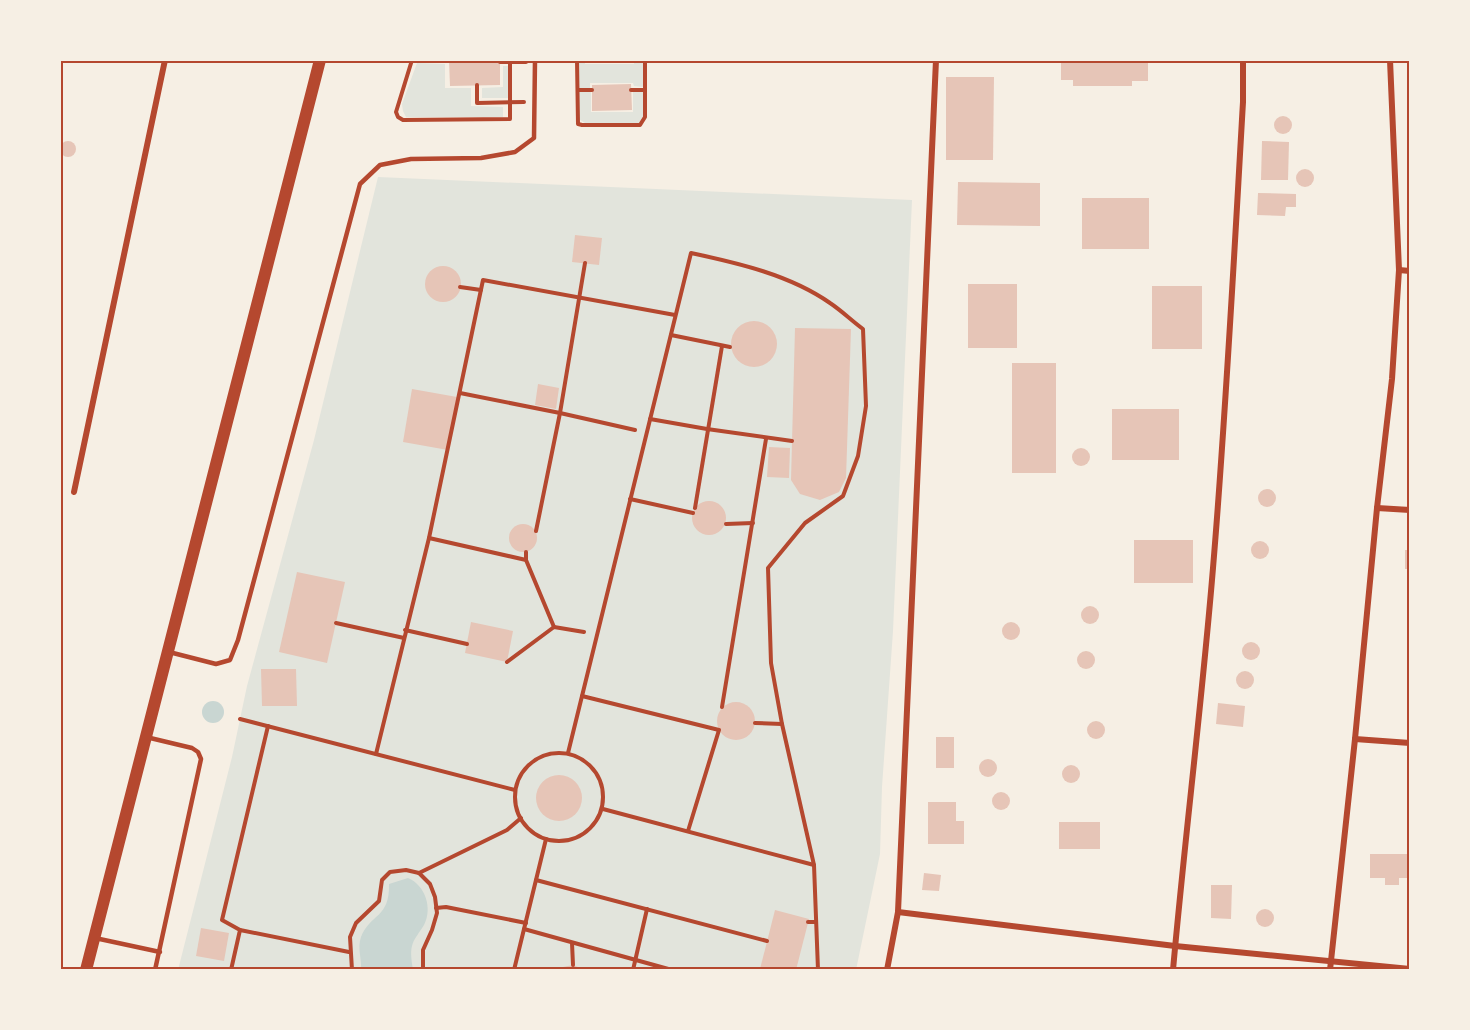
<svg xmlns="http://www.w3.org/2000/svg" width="1470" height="1030" viewBox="0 0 1470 1030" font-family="'Source Sans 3',sans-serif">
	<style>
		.green { fill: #e2e4dc }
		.water { fill: #c9d6d2 }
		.building { fill: #e6c5b7 }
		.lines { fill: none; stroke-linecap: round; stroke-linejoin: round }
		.path { stroke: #b5482f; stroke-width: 4 }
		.service { stroke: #b5482f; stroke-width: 4.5 }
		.minor { stroke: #b5482f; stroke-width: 6 }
		.secondary { stroke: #b5482f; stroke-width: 12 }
		.neatline { fill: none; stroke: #b5482f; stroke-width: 2 }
	</style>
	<rect width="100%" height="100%" fill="#f6efe4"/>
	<g class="green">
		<path d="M579 60H585V64H634V60H643V87L634 86 633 83H590V88H579Z"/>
		<path d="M417 63 445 64V88H471V106L503 107V117H406L403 111 402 104Z"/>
		<path d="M503 66H508V98H482V88L503 87Z"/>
		<path d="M579 92H591V112H633V92H643V116L639 123H585L579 119Z"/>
		<path d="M378 177 912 200 893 631 882 787 880 854 856 970H178L232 757 247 686 314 440Z"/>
	</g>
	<g class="water">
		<circle cx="213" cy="712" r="11"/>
		<path d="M408 878C425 885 433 908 424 925 420 932 414 938 412 946 410 953 412 963 413 970H361C362 959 357 948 361 937 370 914 390 918 389 884Z"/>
	</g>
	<g class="building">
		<path d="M449 60H500V85L450 86Z"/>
		<rect x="586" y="60" width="47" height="2"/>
		<path d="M1061 60H1148V81H1132V86H1073V80H1061Z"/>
		<path d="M946 77H994L993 160H946Z"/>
		<path d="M631 84 632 110 592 111V85Z"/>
		<circle cx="1283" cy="125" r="9"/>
		<circle cx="68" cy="149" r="8"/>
		<path d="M1262 141 1289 142 1288 180H1261Z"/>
		<circle cx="1305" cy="178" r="9"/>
		<path d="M958 182 1040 183V226L957 225Z"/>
		<path d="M1258 193 1296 194V207H1286L1285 216 1257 215Z"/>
		<rect x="1082" y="198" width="67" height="51"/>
		<path d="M575 235 602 238 599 265 572 262Z"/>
		<circle cx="443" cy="284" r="18"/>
		<rect x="968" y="284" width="49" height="64"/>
		<rect x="1152" y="286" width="50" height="63"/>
		<circle cx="754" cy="344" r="23"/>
		<path d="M795 328 851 329 846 478 839 492 820 500 800 494 791 480Z"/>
		<rect x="1012" y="363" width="44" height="110"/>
		<path d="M538 384 559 388 556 409 535 405Z"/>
		<path d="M412 389 457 397 448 450 403 442Z"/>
		<rect x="1112" y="409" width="67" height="51"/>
		<path d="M769 447 790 448 789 478 767 477Z"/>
		<circle cx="1081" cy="457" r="9"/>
		<circle cx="1267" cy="498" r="9"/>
		<circle cx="709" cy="518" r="17"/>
		<circle cx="523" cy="538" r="14"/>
		<rect x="1134" y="540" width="59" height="43"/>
		<circle cx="1260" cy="550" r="9"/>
		<rect x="1405" y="550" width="5" height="19"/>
		<path d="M297 572 345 582 327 663 279 652Z"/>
		<circle cx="1090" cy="615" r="9"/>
		<path d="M471 622 513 631 507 662 465 653Z"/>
		<circle cx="1011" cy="631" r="9"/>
		<circle cx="1251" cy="651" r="9"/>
		<circle cx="1086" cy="660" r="9"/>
		<path d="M261 669H296L297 706H262Z"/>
		<circle cx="1245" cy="680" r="9"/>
		<circle cx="736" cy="721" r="19"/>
		<path d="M1218 703 1245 706 1243 727 1216 724Z"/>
		<circle cx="1096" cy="730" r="9"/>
		<rect x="936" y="737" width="18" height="31"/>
		<circle cx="988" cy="768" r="9"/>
		<circle cx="1071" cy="774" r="9"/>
		<circle cx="559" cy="798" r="23"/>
		<circle cx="1001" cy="801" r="9"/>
		<path d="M928 802H956V821H964V844H928Z"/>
		<rect x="1059" y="822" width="41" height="27"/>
		<path d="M1370 854H1410V878H1399V885H1385V878H1370Z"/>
		<path d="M924 873 941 875 939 891 922 890Z"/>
		<path d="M1211 885H1232L1231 919 1211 918Z"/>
		<circle cx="1265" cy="918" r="9"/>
		<path d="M775 910 809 919 796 970 760 969Z"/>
		<path d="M201 928 229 933 224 961 196 956Z"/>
		<path d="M573 965 585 970H559L563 967Z"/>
	</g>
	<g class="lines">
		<g class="path">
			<path d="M412 60 396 112 398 117 403 120 510 119V60"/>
			<path d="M577 60 578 124 582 125H640L645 117V60"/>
			<path d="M500 62H526"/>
			<path d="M477 85V103L524 102"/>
			<path d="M578 90H592"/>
			<path d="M631 90H645"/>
			<path d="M460 287 481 290"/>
			<path d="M671 335 730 347"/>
			<path d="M460 393 560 413 635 430"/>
			<path d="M650 419 707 429 792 441"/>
			<path d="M630 499 693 513"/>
			<path d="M695 508 722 346"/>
			<path d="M726 524 753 523"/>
			<path d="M536 531 560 413 585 263"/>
			<path d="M429 538 526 560 554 627"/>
			<path d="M526 552V560"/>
			<path d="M336 623 404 638"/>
			<path d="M405 630 467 644"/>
			<path d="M507 662 554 627 584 632"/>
			<path d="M582 696 719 730 688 831"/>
			<path d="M722 707 766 439"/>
			<path d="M240 719 515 790"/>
			<path d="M755 723 782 724"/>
			<circle cx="559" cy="797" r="44"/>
			<path d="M568 753 691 253C738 263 790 275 830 303 842 311 852 321 863 329L866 406 858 456 843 496 805 523 768 568 771 663 782 724 814 865 818 970"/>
			<path d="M376 754 429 538 483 280 675 315"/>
			<path d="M603 809 814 865"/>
			<path d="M419 873 507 830 521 818"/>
			<path d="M536 880 767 941"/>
			<path d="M436 908 446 907 526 923"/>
			<path d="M808 922H816"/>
			<path d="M524 929 672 970"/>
			<path d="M240 930 349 952"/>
			<path d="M572 943 573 965"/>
			<path d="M231 970 240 930 222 920 268 726"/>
			<path d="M352 970 350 937 356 923 379 901 382 880 390 872 406 870 419 873 430 884 435 897 437 913 432 930 423 950V970"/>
			<path d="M514 970 546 839"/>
			<path d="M633 970 647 909"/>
		</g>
		<g class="service">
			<path d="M169 652 216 664 230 660 238 640 360 184 380 165 411 159 481 158 515 152 534 138 535 60"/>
			<path d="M146 737 192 748 198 752 201 759 155 970"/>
			<path d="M95 938 160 952"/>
		</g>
		<g class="minor">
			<path d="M1399 270 1410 271"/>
			<path d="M74 492 165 60"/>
			<path d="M1377 508 1410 510"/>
			<path d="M1355 739 1410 743"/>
			<path d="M898 912 1175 946 1410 969"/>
			<path d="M887 970 898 912 936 60"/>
			<path d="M1173 970C1185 836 1202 702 1213 568 1226 413 1234 257 1243 102V60"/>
			<path d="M1330 970 1355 739 1377 508 1392 379 1399 270 1390 60"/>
		</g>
		<path class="secondary" d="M86 970 320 60"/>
	</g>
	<rect width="1470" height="1030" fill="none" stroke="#f6efe4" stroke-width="123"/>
	<rect x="62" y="62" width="1346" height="906" class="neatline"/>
</svg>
